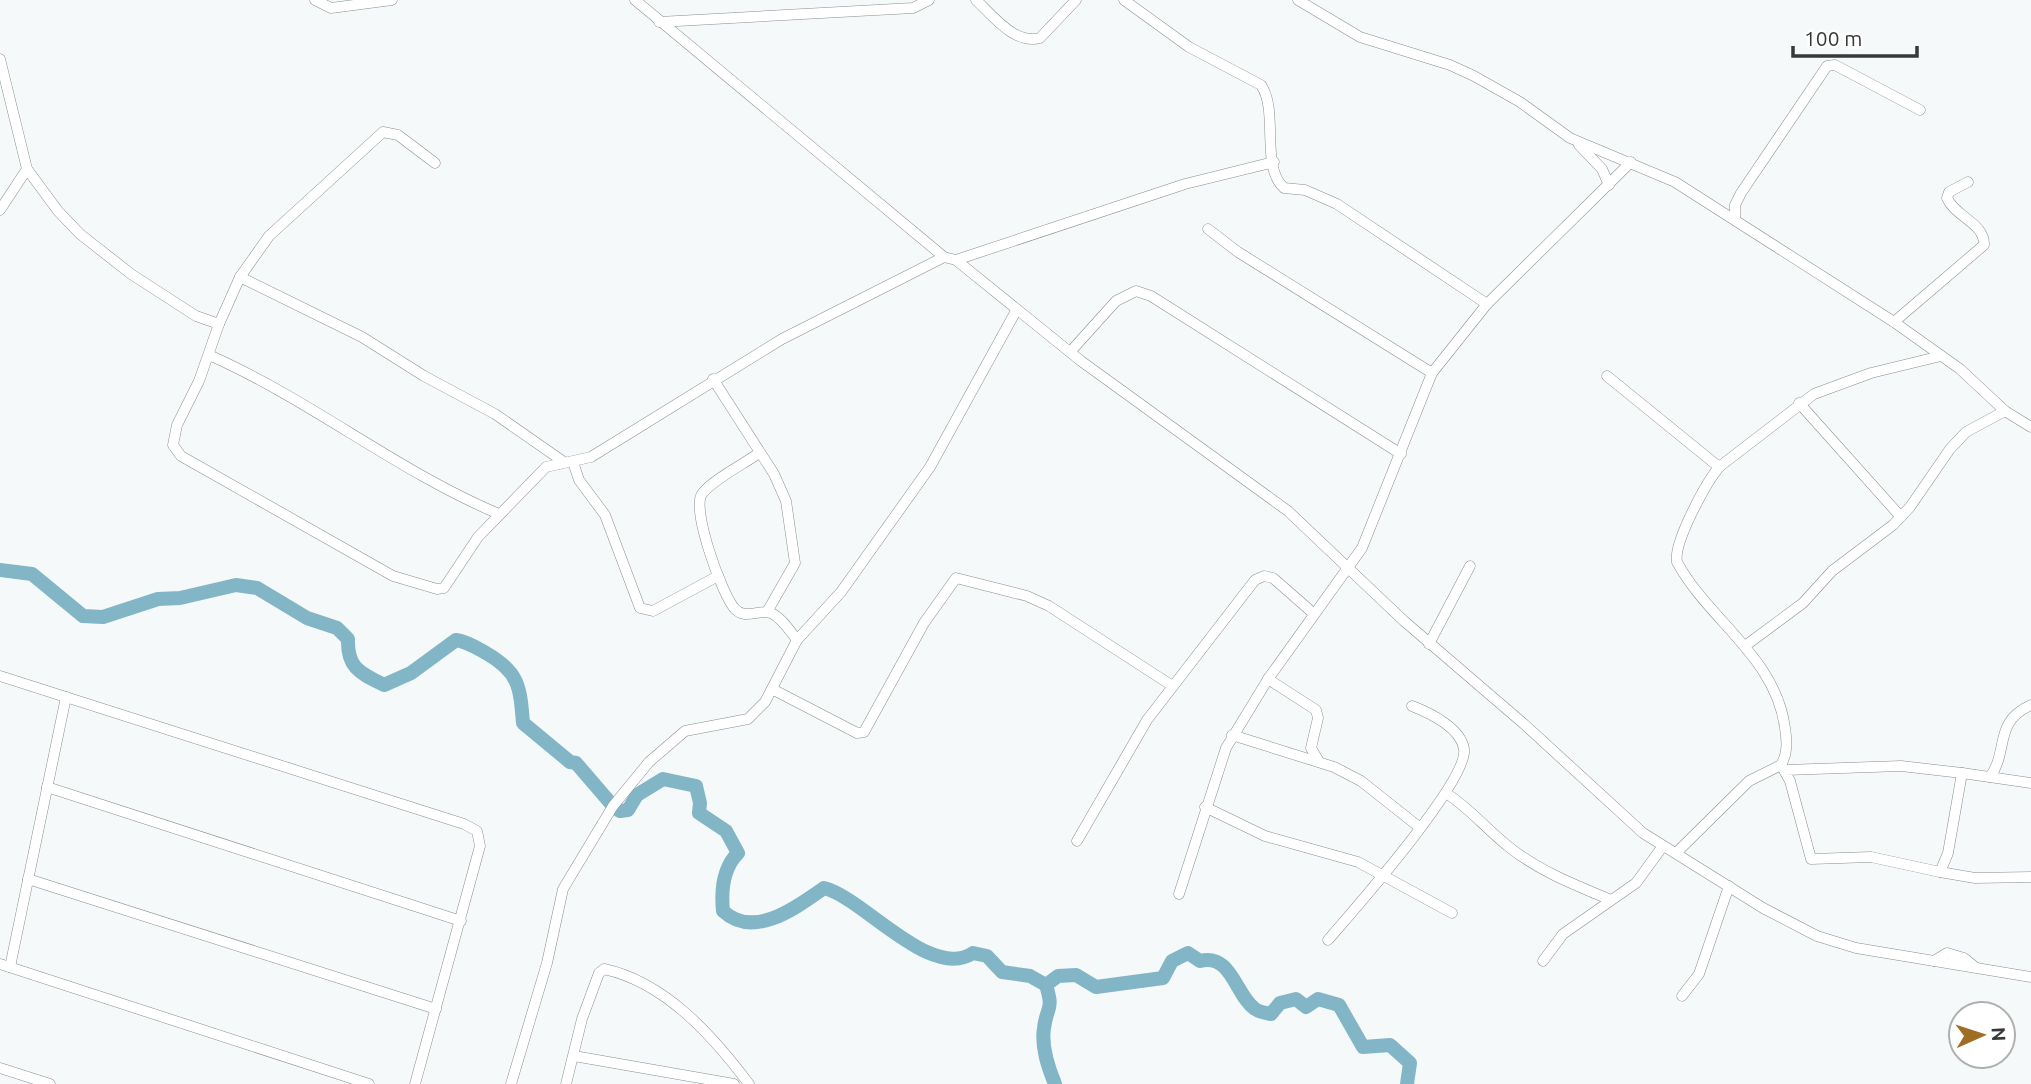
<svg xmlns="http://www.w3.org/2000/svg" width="2031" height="1084" viewBox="0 0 2031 1084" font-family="Ubuntu,sans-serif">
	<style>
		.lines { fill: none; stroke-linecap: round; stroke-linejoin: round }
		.river { stroke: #82b6c6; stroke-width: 14 }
		.street-casing { stroke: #8a8e8f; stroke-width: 11 }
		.street { stroke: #fff; stroke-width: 10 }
	</style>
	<rect width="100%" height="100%" fill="#f5f9fa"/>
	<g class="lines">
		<g class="river">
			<path d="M0 570 32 574 83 616 103 617 158 599 180 598 236 585 257 588 307 618 337 628 348 639C347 668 360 673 384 685L411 673 456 640C468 642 475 647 486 653 519 672 520 686 523 723L570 762 576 763 613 806 620 811 628 810 637 795 663 779 696 786 700 803 699 813 726 831 738 853C723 868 721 891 723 911 754 940 797 907 824 888 864 898 930 981 973 953L987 956 1002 972 1030 976 1046 985C1054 1011 1047 1005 1044 1028 1041 1047 1048 1067 1055 1084"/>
			<path d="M1046 985 1058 976 1076 975 1096 987 1163 978 1172 961 1188 953 1200 961C1232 953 1235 995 1255 1009 1259 1012 1267 1013 1271 1014L1280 1003 1296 999 1306 1007 1318 999 1339 1005 1363 1047 1390 1045 1410 1063 1407 1084"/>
		</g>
		<g class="street-casing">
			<g id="street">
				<path d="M315 0 331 8 392 0"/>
				<path d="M635 0 944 257 956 260 1081 361 1288 511 1404 621 1524 724 1643 833 1763 908 1817 936 1856 948 2031 977"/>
				<path d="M976 0C993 16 1015 45 1040 38L1076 0"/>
				<path d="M1124 0 1189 47 1261 85C1279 111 1260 167 1284 188L1305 190 1337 204 1487 304"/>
				<path d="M1298 0 1360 37 1450 65 1474 76 1520 102 1570 138 1675 182 1894 322 1960 369 2005 411 2031 427"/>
				<path d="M659 22 913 8 929 0"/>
				<path d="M0 59 27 169 58 211 80 234 131 274 196 316 219 324"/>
				<path d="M1579 145 1602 169 1609 185"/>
				<path d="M435 163 398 135 383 132 269 236 240 277 219 324 199 381 177 425 173 445 181 456 393 576 437 589 444 588 478 537 546 467 591 457 782 339 944 257"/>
				<path d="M0 210 27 169"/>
				<path d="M1735 220V205L1741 193 1827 66 1835 65 1920 110"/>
				<path d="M1208 229 1238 252 1432 373"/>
				<path d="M956 260 1185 184 1274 162"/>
				<path d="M240 277 362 337 424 376 495 414 564 462"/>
				<path d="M1894 322 1984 245C1985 223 1955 217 1947 198L1949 192 1968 182"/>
				<path d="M1071 351 1116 301 1136 291 1151 296 1401 454"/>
				<path d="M209 355C311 400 397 471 499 514"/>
				<path d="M1607 376 1719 467"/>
				<path d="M713 379 774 474 786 501 795 563 767 612"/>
				<path d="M1799 403 1901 517"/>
				<path d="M759 453C744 464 712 480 702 494 691 509 722 595 735 609 745 620 759 609 771 613 782 618 790 631 797 640"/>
				<path d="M573 462 579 480 605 515 640 608 653 611 718 576"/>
				<path d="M1429 644 1470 566"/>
				<path d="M1745 646 1803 603 1832 571 1893 525 1910 507 1950 449 1966 432 2005 411"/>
				<path d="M0 676 464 824 477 831 480 846 415 1084"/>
				<path d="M1268 679 1316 710 1318 718 1311 748 1318 760"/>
				<path d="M772 689 857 733 864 732 924 623 956 578 1027 596 1049 606 1171 685"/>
				<path d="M1232 735 1334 767 1361 781 1419 827"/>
				<path d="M1781 765 1790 781 1811 859 1871 857 1940 872 1948 853 1962 773 1901 766 1785 770"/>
				<path d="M1962 773 2031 783"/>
				<path d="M1990 777C2009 751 1993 722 2031 705"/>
				<path d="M47 787 461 921"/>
				<path d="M1446 793C1472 810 1486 829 1509 847 1539 871 1575 885 1611 900"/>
				<path d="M1205 807 1265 836 1358 862 1452 913"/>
				<path d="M1077 841 1147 720 1255 580 1264 576 1273 578 1313 613"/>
				<path d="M1676 853 1749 781 1781 765C1788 753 1787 742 1785 728 1776 657 1708 620 1677 562 1673 543 1706 483 1719 467L1814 394 1871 373 1941 356"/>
				<path d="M1940 872 1975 878 2031 877"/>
				<path d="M28 879 436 1009"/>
				<path d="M1179 894 1226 748 1268 679 1362 548 1432 373 1487 304 1631 162"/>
				<path d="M1328 940C1353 911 1469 780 1464 749 1461 728 1430 713 1412 706"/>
				<path d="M1543 961 1563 934 1636 883 1663 846"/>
				<path d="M1934 961 1947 953 1964 958 1975 967"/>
				<path d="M0 964 369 1084"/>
				<path d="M10 967 66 697"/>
				<path d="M1682 996 1699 974 1729 886"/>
				<path d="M574 1056 734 1084"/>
				<path d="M0 1068 50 1084"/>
				<path d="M511 1084 547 963 563 889 613 806 649 762 685 731 748 719 765 702 797 640 841 592 930 467 1016 311"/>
				<path d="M566 1084 582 1019 599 973 604 969C665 982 713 1036 749 1084"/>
			</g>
		</g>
		<use href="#street" class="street"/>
	</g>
	<g transform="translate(1982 1035) rotate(87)"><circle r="33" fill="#ffffff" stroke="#afb0b0" stroke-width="2"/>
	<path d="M0-5L12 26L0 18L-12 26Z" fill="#a06d24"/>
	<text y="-10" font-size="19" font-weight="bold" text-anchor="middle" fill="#373939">N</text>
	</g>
	<path d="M1793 46v10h124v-10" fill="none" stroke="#373939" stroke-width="3.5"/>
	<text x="1804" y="46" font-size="21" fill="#373939" stroke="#ffffff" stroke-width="5" paint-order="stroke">100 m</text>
</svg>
